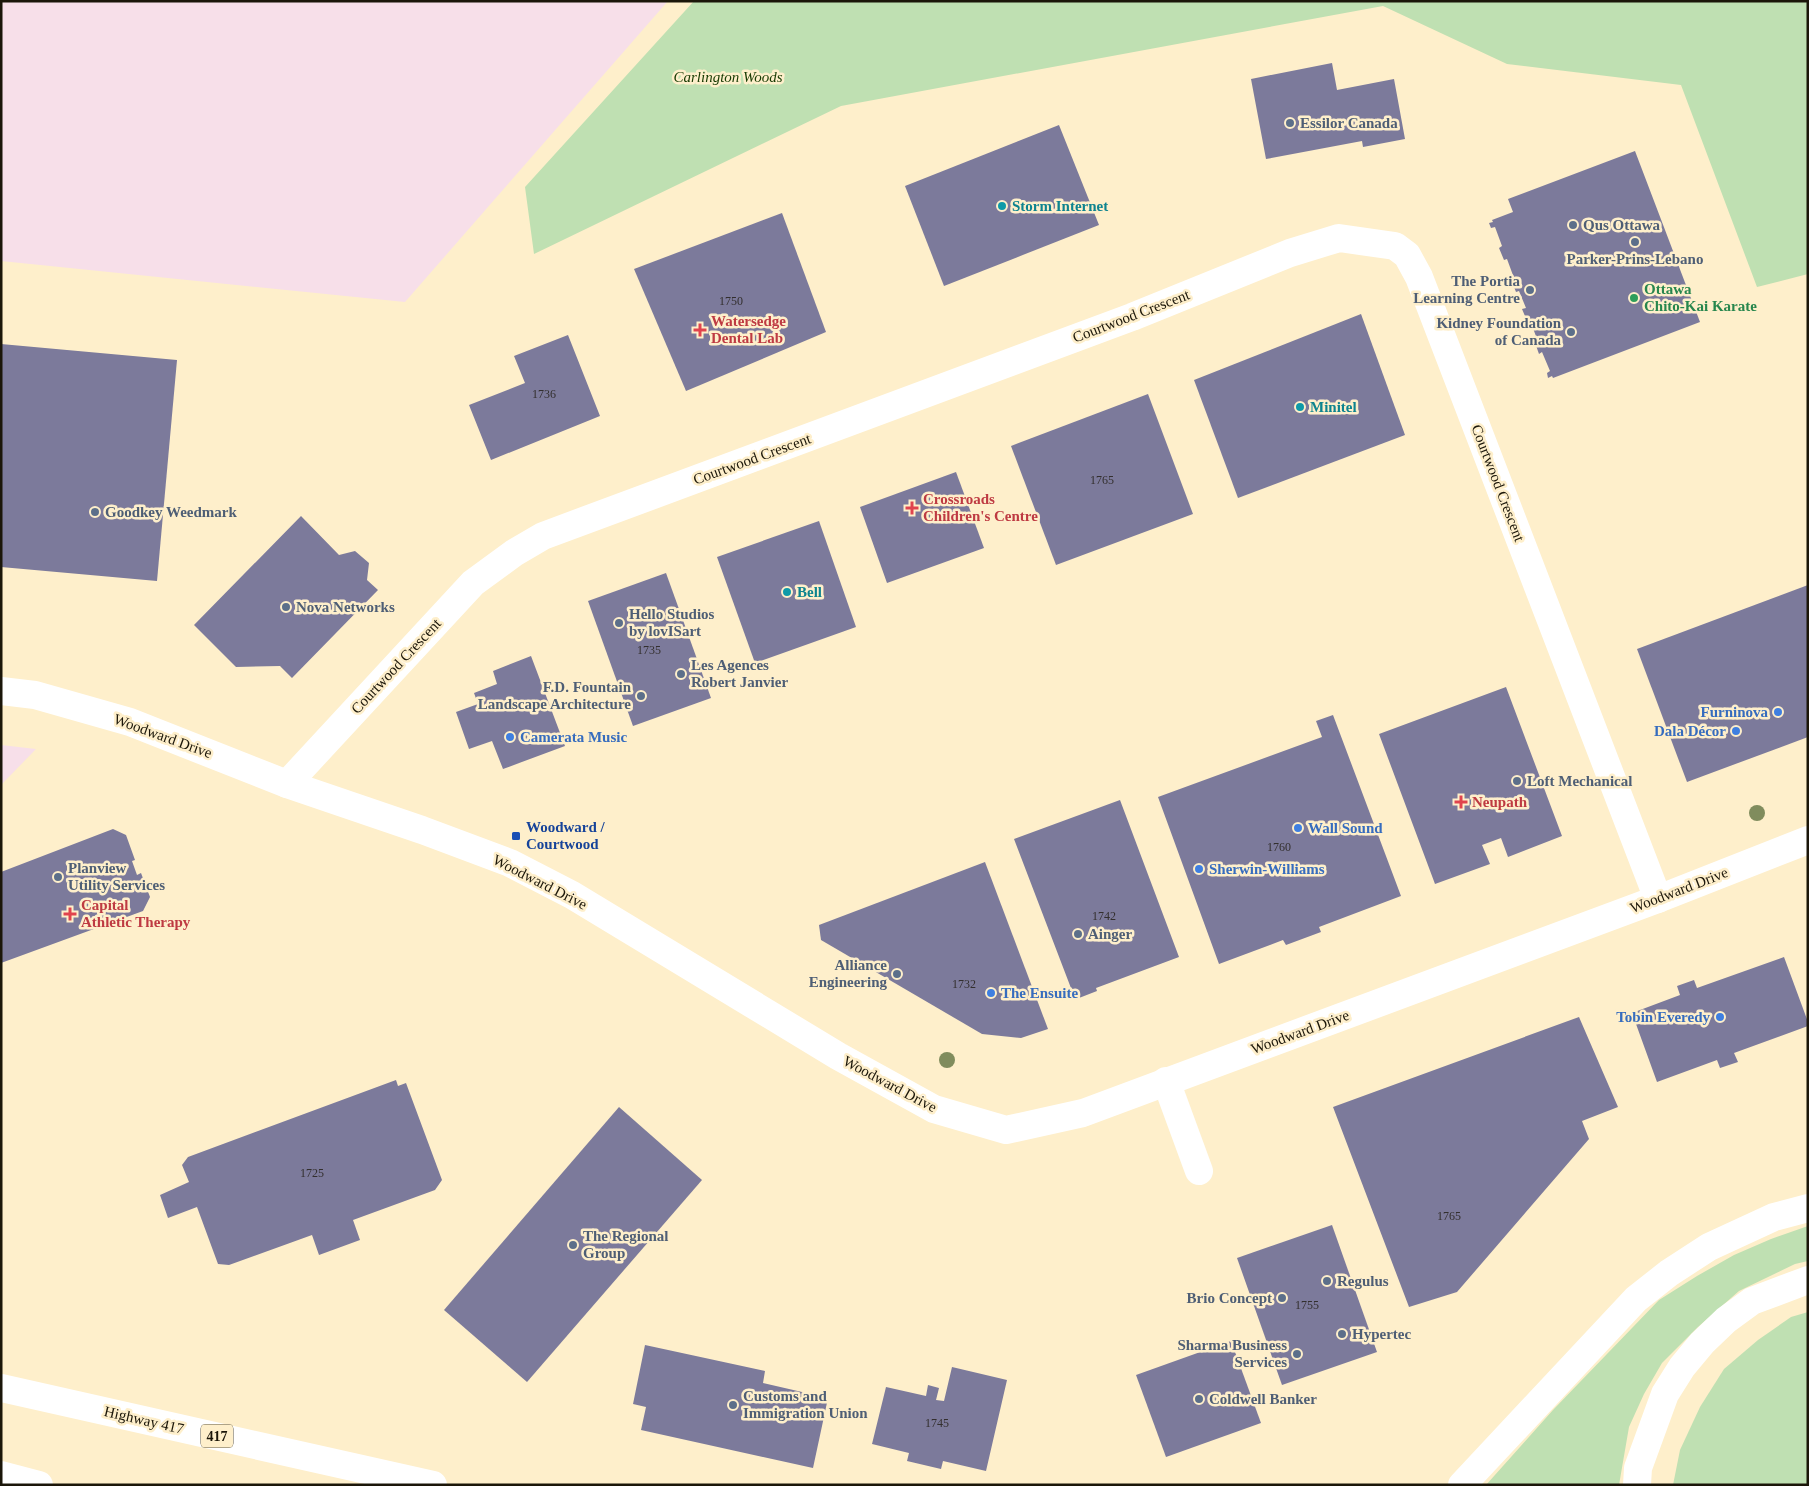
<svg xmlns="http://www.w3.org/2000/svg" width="1809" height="1486" viewBox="0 0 1809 1486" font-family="'Times New Roman',serif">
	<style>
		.industrial { fill: #f7dfe9 }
		.green { fill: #bfe0b2 }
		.building { fill: #7c7a9b }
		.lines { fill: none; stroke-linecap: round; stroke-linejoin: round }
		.minor { stroke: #fff; stroke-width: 28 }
		.highway { stroke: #fff; stroke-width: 28 }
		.tree { fill: #808c5d }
		.service-dot { fill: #5c6f8a; stroke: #feefcb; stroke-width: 2 }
		.culture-dot { fill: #0f9aa8; stroke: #feefcb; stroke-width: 2 }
		.leisure-dot { fill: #2e9e5b; stroke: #feefcb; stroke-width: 2 }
		.health-dot { fill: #e0444e; stroke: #feefcb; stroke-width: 2 }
		.shop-dot { fill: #3f7fe0; stroke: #feefcb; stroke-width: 2 }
		.transit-dot { fill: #1a4fb4; stroke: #feefcb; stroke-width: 2 }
		.labels { text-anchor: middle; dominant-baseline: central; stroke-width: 5; stroke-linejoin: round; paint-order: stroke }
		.number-label { font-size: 12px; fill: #332f2e }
		.shield { fill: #feefcb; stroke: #5f5743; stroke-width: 1 }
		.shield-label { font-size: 14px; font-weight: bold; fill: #1b1609 }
		.park-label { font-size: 15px; font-style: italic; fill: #183b03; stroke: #feefcb }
		.service-label { font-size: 15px; font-weight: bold; fill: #4e5e75; stroke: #feefcb; text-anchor: start }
		.culture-label { font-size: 15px; font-weight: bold; fill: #0d838f; stroke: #feefcb; text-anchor: start }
		.leisure-label { font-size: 15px; font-weight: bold; fill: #27864d; stroke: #feefcb; text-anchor: start }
		.street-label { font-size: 15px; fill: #1b1609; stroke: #feefcb }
		.health-label { font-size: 15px; font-weight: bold; fill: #be3a42; stroke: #feefcb; text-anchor: start }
		.shop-label { font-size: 15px; font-weight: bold; fill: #366cbe; stroke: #feefcb; text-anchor: start }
		.transit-label { font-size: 15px; font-weight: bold; fill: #164399; stroke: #feefcb; text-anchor: start }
	</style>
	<rect width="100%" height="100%" fill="#feefcb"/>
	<g class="industrial">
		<path d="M1 1H668L405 302 1 261Z"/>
		<path d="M1 745 36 749 1 785Z"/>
	</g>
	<g class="green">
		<path d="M694 1H1808V274L1757 287 1681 85 1507 64 1383 6 841 106 534 254 525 187Z"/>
		<path d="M1808 1226V1261L1795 1264 1739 1291 1698 1327 1662 1363 1644 1394 1629 1427 1619 1485H1486L1553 1410 1659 1300 1697 1276 1734 1255 1771 1239Z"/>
		<path d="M1808 1312V1485H1673L1680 1450 1700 1407 1724 1369 1758 1340 1791 1317Z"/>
	</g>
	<g class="building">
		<path d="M1332 63 1337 90 1394 79 1405 139 1363 147 1362 141 1266 159 1251 79Z"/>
		<path d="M1059 125 1099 225 944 286 905 186Z"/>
		<path d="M1635 151 1700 322 1553 378 1552 376 1548 378 1547 373 1550 371 1542 352 1539 354 1534 340 1537 339 1530 320 1527 321 1522 309 1526 308 1519 291 1516 292 1511 279 1514 278 1507 259 1504 260 1499 248 1502 246 1495 227 1491 228 1489 223 1493 222 1492 220 1513 212 1508 199Z"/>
		<path d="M782 213 826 332 686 391 634 269Z"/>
		<path d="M1361 314 1405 435 1238 498 1194 380Z"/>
		<path d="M568 335 600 416 491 460 469 405 525 383 514 356Z"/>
		<path d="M1 344 177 360 157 581 1 567Z"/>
		<path d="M1148 394 1193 514 1056 565 1011 446Z"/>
		<path d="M956 472 984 548 887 583 860 507Z"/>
		<path d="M301 516 339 555 355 551 369 563 367 580 378 590 292 678 280 666 236 667 194 625Z"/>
		<path d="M819 521 856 627 755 663 717 557Z"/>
		<path d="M666 573 711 698 633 726 588 601Z"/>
		<path d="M1808 585V737L1687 782 1637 649Z"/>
		<path d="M531 656 565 746 503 769 492 741 469 749 456 712 478 704 474 693 497 684 493 671Z"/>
		<path d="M1506 687 1562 836 1508 857 1501 838 1482 845 1490 864 1435 884 1379 734Z"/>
		<path d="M1333 715 1401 896 1319 927 1321 932 1286 945 1283 940 1219 964 1158 797 1322 737 1316 721Z"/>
		<path d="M1120 800 1179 957 1096 988 1097 991 1079 998 1078 994 1074 996 1014 839Z"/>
		<path d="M113 829 126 835 135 860 132 861 137 875 141 873 150 897 143 911 1 963V872Z"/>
		<path d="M985 862 1048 1029 1021 1038 982 1034 821 940 819 925Z"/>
		<path d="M1784 957 1808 1022V1026L1734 1053 1738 1062 1720 1068 1717 1060 1657 1082 1632 1013 1680 995 1677 986 1694 980 1697 988Z"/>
		<path d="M1579 1017 1618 1107 1582 1121 1589 1139 1457 1292 1409 1307 1333 1107Z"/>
		<path d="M396 1080 398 1086 406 1083 442 1180 435 1190 353 1220 360 1240 319 1255 312 1235 229 1265 218 1264 197 1207 168 1218 160 1195 189 1182 182 1165 188 1157Z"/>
		<path d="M619 1107 702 1180 527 1382 444 1310Z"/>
		<path d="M1332 1225 1377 1352 1282 1385 1237 1258Z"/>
		<path d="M1231 1341 1261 1423 1166 1457 1136 1375Z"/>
		<path d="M645 1345 765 1371 763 1383 828 1398 813 1468 641 1430 646 1407 633 1404Z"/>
		<path d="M952 1367 1007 1380 986 1471 943 1461 941 1469 907 1461 909 1453 872 1444 886 1387 926 1396 928 1385 939 1388 936 1400 944 1401Z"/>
	</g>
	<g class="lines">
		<g class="minor">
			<path d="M1 691 35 695 130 722 287 784 422 830 510 863 572 895 838 1056 934 1109 1006 1130 1083 1113 1658 899 1808 840"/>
			<path d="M287 784 473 583 514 553 543 536 1132 317 1290 253 1339 238 1395 246 1407 255 1419 277 1658 899"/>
			<path d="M1166 1081 1199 1171"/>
		</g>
		<g class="highway">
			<path d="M1 1388 433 1485"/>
			<path d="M1 1475 39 1485"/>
			<path d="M1462 1485 1636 1299 1669 1273 1709 1247 1774 1217 1808 1208"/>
			<path d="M1637 1485 1638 1468 1665 1394 1682 1367 1702 1343 1726 1320 1752 1301 1808 1280"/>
		</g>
	</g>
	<g class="tree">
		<circle cx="1757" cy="813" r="8"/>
		<circle cx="947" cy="1060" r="8"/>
	</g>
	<g class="service-dot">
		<circle cx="1290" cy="123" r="5"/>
		<circle cx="1573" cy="225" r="5"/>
		<circle cx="1635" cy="242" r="5"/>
		<circle cx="1530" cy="290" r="5"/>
		<circle cx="1571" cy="332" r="5"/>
		<circle cx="95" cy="512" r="5"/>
		<circle cx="286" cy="607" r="5"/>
		<circle cx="619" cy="623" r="5"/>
		<circle cx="681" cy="674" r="5"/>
		<circle cx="641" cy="696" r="5"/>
		<circle cx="1517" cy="781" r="5"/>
		<circle cx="58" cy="877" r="5"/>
		<circle cx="1078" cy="934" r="5"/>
		<circle cx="897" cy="974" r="5"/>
		<circle cx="573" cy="1245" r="5"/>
		<circle cx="1327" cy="1281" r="5"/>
		<circle cx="1282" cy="1298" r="5"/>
		<circle cx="1342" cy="1334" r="5"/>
		<circle cx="1297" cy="1354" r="5"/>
		<circle cx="1199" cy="1399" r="5"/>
		<circle cx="733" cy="1405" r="5"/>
	</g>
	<g class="culture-dot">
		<circle cx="1002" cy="206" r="5"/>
		<circle cx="1300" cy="407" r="5"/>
		<circle cx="787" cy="592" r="5"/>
	</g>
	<circle class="leisure-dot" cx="1634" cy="298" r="5"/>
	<g class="health-dot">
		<path d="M697.5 322.5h5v5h5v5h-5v5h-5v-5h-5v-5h5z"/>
		<path d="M909.5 500.5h5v5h5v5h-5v5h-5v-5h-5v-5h5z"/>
		<path d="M1458.5 794.5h5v5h5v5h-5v5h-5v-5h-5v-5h5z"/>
		<path d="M67.5 906.5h5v5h5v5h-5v5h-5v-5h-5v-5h5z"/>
	</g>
	<g class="shop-dot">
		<circle cx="1778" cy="712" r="5"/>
		<circle cx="1736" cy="731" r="5"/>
		<circle cx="510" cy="737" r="5"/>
		<circle cx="1298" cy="828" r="5"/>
		<circle cx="1199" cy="869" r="5"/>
		<circle cx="991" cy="993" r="5"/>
		<circle cx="1720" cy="1017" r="5"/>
	</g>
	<rect class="transit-dot" x="511" y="831" width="10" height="10" rx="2.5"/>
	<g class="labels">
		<g class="number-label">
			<text x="731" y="301">1750</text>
			<text x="544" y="394">1736</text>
			<text x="1102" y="480">1765</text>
			<text x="649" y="650">1735</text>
			<text x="1279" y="847">1760</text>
			<text x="1104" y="916">1742</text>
			<text x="964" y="984">1732</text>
			<text x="312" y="1173">1725</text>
			<text x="1449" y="1216">1765</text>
			<text x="1307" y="1305">1755</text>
			<text x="937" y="1423">1745</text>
		</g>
		<rect class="shield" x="201" y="1424.5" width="32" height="23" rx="4"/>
		<g class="shield-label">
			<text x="217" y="1436">417</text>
		</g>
		<g class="park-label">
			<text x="728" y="77">Carlington Woods</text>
		</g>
		<g class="service-label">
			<text x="1300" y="123">Essilor Canada</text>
			<text x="1583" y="225">Qus Ottawa</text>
			<text x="1635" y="259" text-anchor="middle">Parker-Prins-Lebano</text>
			<text x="1520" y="281" text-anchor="end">The Portia<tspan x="1520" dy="17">Learning Centre</tspan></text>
			<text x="1561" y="323" text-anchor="end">Kidney Foundation<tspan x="1561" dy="17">of Canada</tspan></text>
			<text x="105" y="512">Goodkey Weedmark</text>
			<text x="296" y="607">Nova Networks</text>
			<text x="629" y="614">Hello Studios<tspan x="629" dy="17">by lovISart</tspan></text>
			<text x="691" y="665">Les Agences<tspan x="691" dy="17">Robert Janvier</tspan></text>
			<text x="631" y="687" text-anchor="end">F.D. Fountain<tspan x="631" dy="17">Landscape Architecture</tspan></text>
			<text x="1527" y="781">Loft Mechanical</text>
			<text x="68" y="868">Planview<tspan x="68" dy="17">Utility Services</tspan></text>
			<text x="1088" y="934">Ainger</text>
			<text x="887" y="965" text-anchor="end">Alliance<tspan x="887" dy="17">Engineering</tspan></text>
			<text x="583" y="1236">The Regional<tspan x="583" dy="17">Group</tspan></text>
			<text x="1337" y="1281">Regulus</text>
			<text x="1272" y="1298" text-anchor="end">Brio Concept</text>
			<text x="1352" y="1334">Hypertec</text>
			<text x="1287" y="1345" text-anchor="end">Sharma Business<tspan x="1287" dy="17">Services</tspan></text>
			<text x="743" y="1396">Customs and<tspan x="743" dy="17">Immigration Union</tspan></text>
			<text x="1209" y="1399">Coldwell Banker</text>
		</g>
		<g class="culture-label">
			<text x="1012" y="206">Storm Internet</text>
			<text x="1310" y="407">Minitel</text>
			<text x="797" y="592">Bell</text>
		</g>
		<g class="leisure-label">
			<text x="1644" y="289">Ottawa<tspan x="1644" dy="17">Chito-Kai Karate</tspan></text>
		</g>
		<g class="street-label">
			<text transform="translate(1131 316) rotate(-21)">Courtwood Crescent</text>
			<text transform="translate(752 459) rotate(-20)">Courtwood Crescent</text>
			<text transform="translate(1498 483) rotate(69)">Courtwood Crescent</text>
			<text transform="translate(396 666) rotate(-47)">Courtwood Crescent</text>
			<text transform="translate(163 736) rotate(20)">Woodward Drive</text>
			<text transform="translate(540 882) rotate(27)">Woodward Drive</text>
			<text transform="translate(1679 890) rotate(-21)">Woodward Drive</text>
			<text transform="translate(1300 1032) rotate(-20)">Woodward Drive</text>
			<text transform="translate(890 1084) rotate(28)">Woodward Drive</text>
			<text transform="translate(144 1420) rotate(13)">Highway 417</text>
		</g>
		<g class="health-label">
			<text x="711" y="321">Watersedge<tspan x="711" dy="17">Dental Lab</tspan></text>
			<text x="923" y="499">Crossroads<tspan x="923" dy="17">Children's Centre</tspan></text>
			<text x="1472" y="802">Neupath</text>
			<text x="81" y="905">Capital<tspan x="81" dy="17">Athletic Therapy</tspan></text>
		</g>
		<g class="shop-label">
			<text x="1768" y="712" text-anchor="end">Furninova</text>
			<text x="1726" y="731" text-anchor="end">Dala Décor</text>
			<text x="520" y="737">Camerata Music</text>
			<text x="1308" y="828">Wall Sound</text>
			<text x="1209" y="869">Sherwin-Williams</text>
			<text x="1001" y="993">The Ensuite</text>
			<text x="1710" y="1017" text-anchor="end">Tobin Everedy</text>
		</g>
		<g class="transit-label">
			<text x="526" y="827">Woodward /<tspan x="526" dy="17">Courtwood</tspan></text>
		</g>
	</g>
	<rect width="1809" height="1486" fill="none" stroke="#1b1609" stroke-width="5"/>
</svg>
